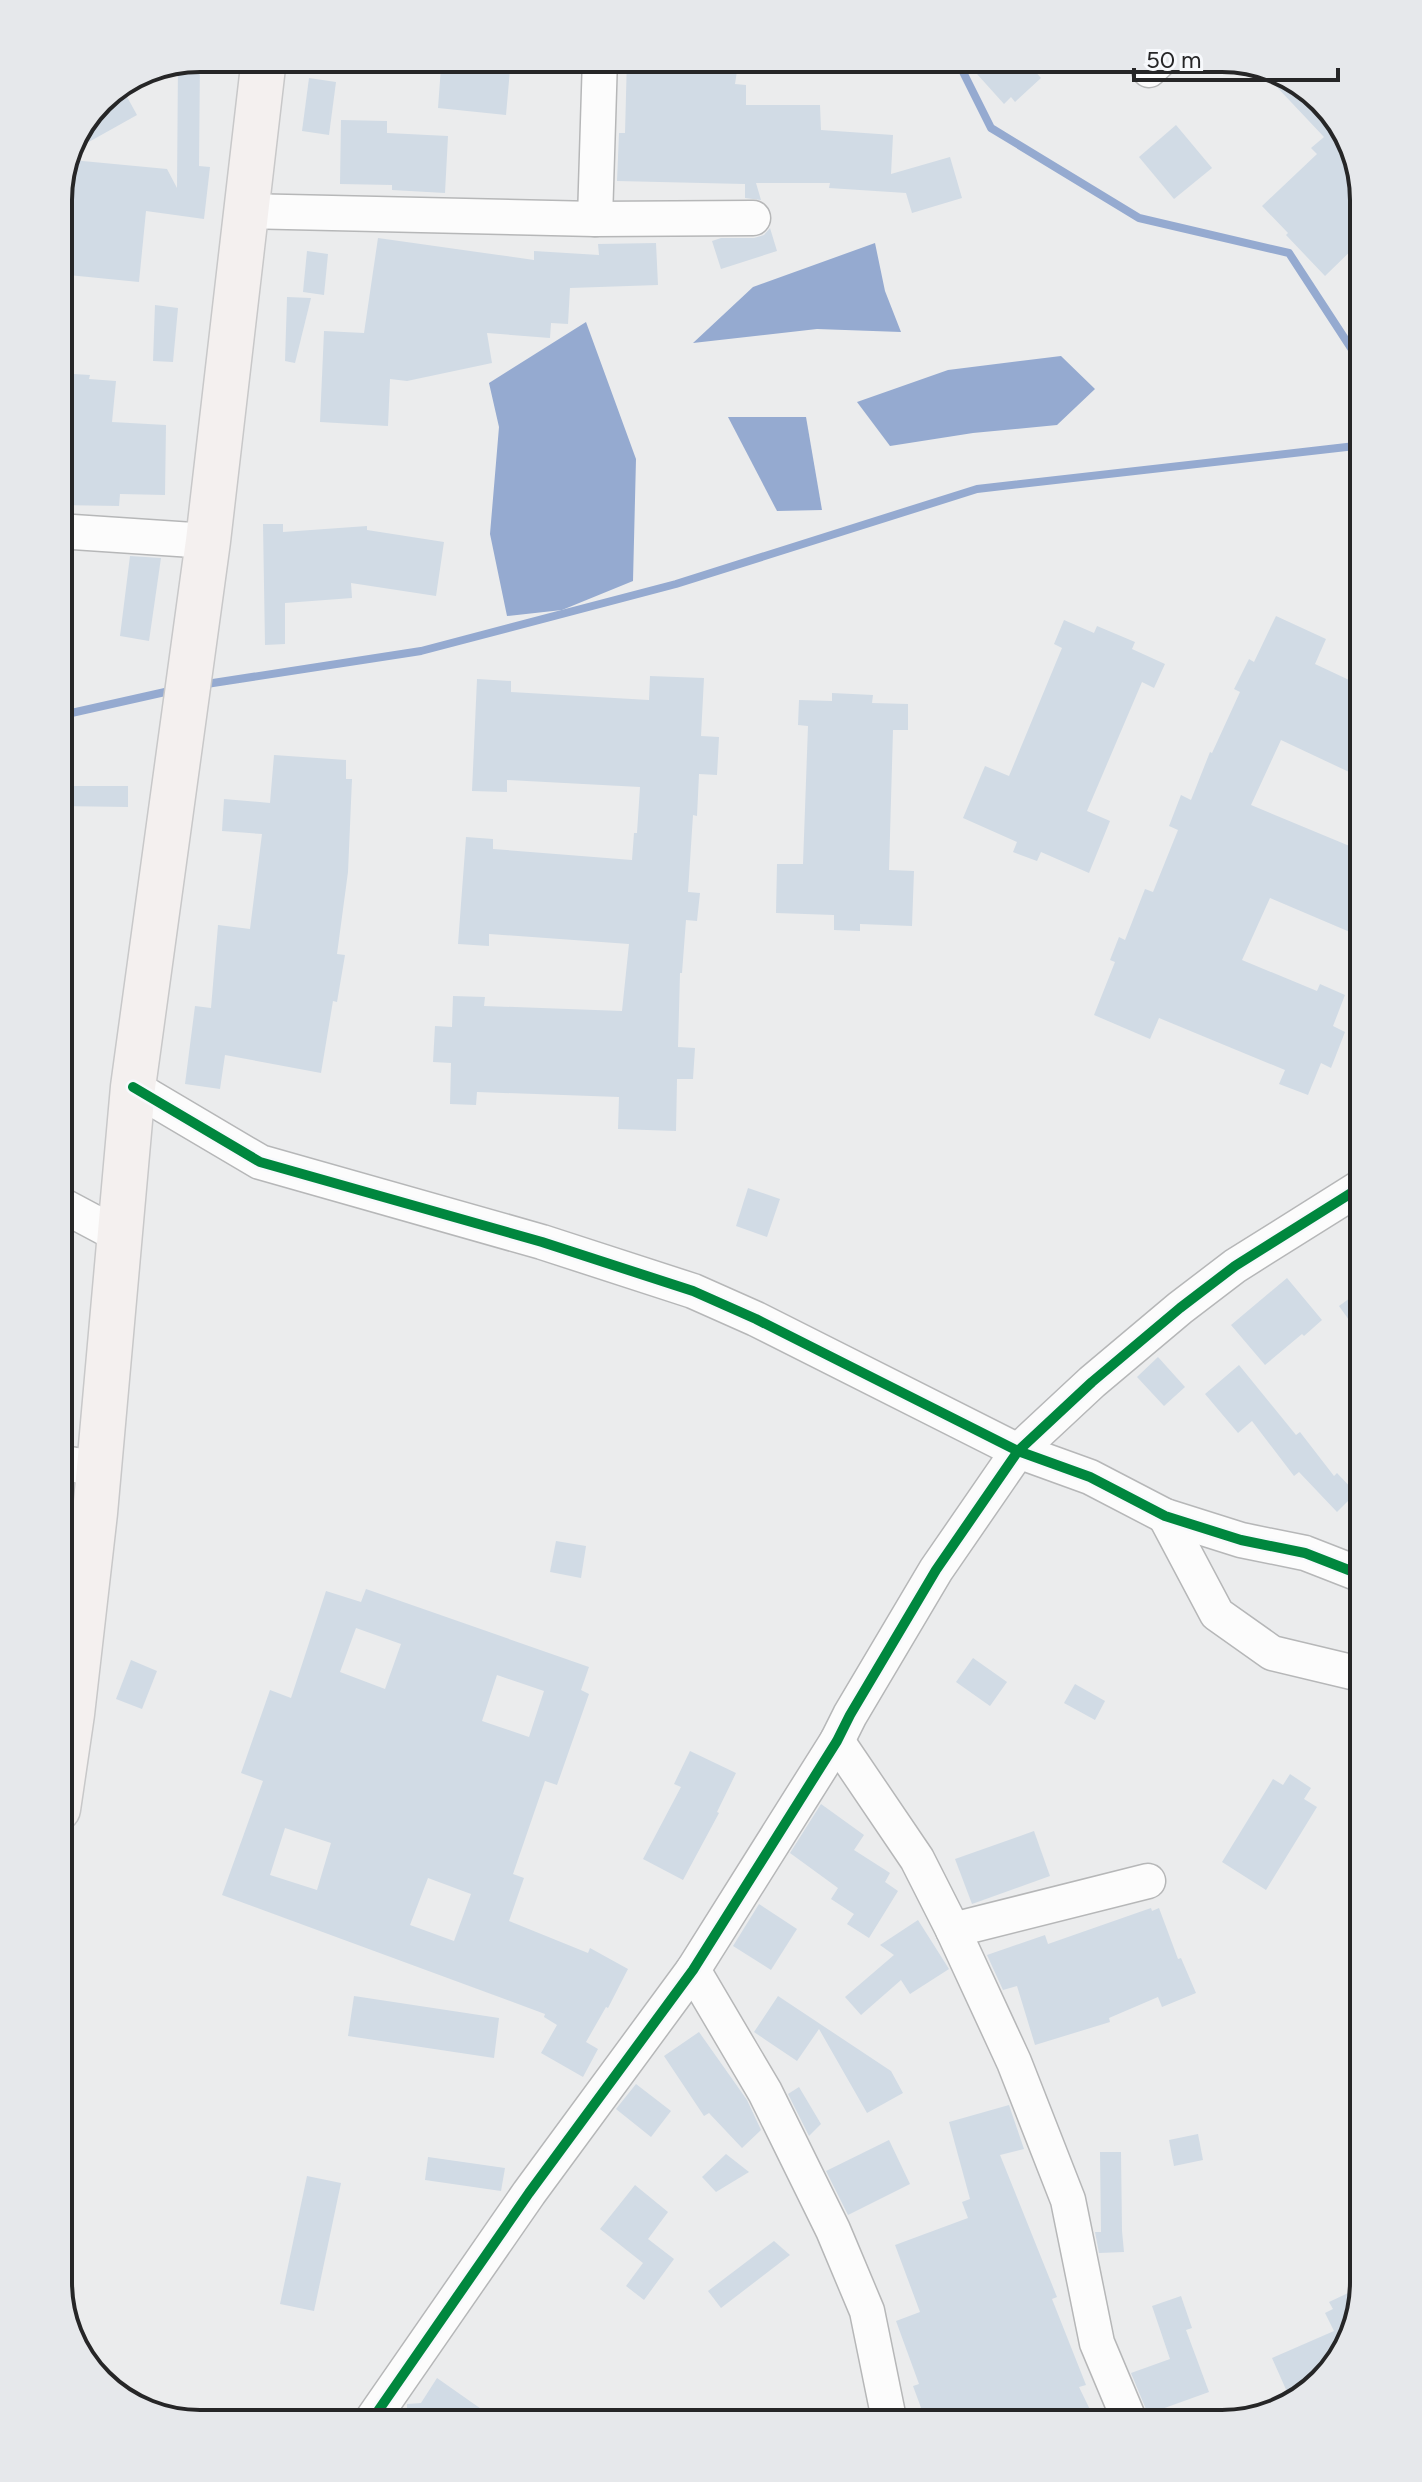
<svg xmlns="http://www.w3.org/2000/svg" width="1422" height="2482" viewBox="0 0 1422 2482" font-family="Figtree,sans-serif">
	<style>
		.water { fill: #95aad0 }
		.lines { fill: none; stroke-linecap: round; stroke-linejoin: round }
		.stream { stroke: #95aad0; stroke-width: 8 }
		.building { fill: #d1dbe5; fill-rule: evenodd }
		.minor-casing { stroke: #b6b7b8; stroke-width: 37 }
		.major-casing { stroke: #c8c8c9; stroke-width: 47 }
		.minor { stroke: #fcfcfc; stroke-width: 34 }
		.major { stroke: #f4f0ef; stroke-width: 44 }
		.cycleway-casing { stroke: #f7f9fc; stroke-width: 15 }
		.cycleway { stroke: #00873e; stroke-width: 10 }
		.rim { fill: none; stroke: #262627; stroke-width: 4 }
	</style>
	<rect width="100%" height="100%" fill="#ebeced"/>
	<g class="water">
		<path d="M875 243 885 291 901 332 817 329 693 343 753 287Z"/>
		<path d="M586 322 636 459 633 581 562 610 507 616 490 534 499 427 489 383Z"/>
		<path d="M1061 356 1095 389 1057 425 973 433 890 446 857 402 948 370Z"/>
		<path d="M728 417H806L822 510 777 511Z"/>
	</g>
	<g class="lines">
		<g class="stream">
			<path d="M956 58 991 128 1139 218 1289 253 1364 368"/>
			<path d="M200 685 421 651 676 584 977 489 1364 445"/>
			<path d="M58 716 174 690"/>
		</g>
	</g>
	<g class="building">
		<path d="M200 58 199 166 210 167 204 219 146 211 139 282 58 274V191L72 160 167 169 177 188 178 62Z"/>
		<path d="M470 58H511L506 115 438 108 441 67 469 69Z"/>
		<path d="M627 58H739L735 84 746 85V105H820L821 130 893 135 891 174 950 157 962 198 912 213 906 193 829 188 830 183H756L761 200 745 198V184L617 181 619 133H625Z"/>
		<path d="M994 58H1023L1041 78 1015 102 1011 97 1004 104 977 74Z"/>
		<path d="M1259 68 1301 82 1350 138 1364 200V238L1325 276 1286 235 1288 233 1262 206 1317 154 1311 148 1324 137Z"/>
		<path d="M309 78 336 82 329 135 302 131Z"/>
		<path d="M121 86 137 115 78 148 100 99Z"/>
		<path d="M341 120 387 121V133L448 136 445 193 392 190V185L340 184Z"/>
		<path d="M1176 125 1212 168 1174 199 1139 157Z"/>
		<path d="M770 228 777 251 721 269 712 241 721 238H754L764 235Z"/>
		<path d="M378 238 534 260V251L599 255 598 244 656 243 658 285 570 288 568 324 551 323 550 338 487 333 492 363 407 381 390 379 388 426 320 422 324 331 364 333Z"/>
		<path d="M307 251 328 254 324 295 303 292Z"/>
		<path d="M287 297 311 298 295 363 285 361Z"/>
		<path d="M155 305 178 308 173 362 153 361Z"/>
		<path d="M58 373 90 375 89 379 116 381 112 422 166 425 165 495 120 494 119 506 58 505Z"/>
		<path d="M263 524H283V532L367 526V530L444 542 436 596 351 583 352 598 285 603V644L265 645Z"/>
		<path d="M130 556 161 558 149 641 120 636Z"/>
		<path d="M1276 616 1326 639 1315 664 1364 687V779L1281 740 1251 805 1364 852V938L1270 898 1242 960 1317 991 1320 984 1345 995 1333 1026 1345 1032 1331 1068 1321 1063 1308 1095 1279 1084 1285 1070 1159 1018 1150 1039 1094 1015 1115 962 1110 960 1119 937 1125 940 1145 889 1153 892 1178 830 1169 826 1181 795 1191 800 1210 752 1212 753 1240 692 1234 689 1249 659 1254 662Z"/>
		<path d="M1064 620 1094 633 1097 626 1135 642 1132 649 1165 664 1154 688 1142 682 1087 811 1110 821 1089 873 1041 852 1037 861 1013 852 1017 842 963 818 985 766 1009 776 1062 648 1054 644Z"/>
		<path d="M650 676 704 678 701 736 719 737 717 775 699 774 697 816 693 815 688 892 700 893 697 921 686 920 682 973H680L678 1047 695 1048 693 1079H677L676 1131 618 1129 619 1097 477 1092 476 1105 450 1104 451 1063 433 1062 435 1026 452 1027 453 996 485 997 484 1006 622 1011 629 944 489 934V946L458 944 466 837 493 839V849L632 860 634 833H637L640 787 507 780V792L472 791 477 679 511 681V692L649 700Z"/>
		<path d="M832 693 873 695 872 703 908 704V730H893L889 870 914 871 912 926 860 924V931L834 930V915L776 913 777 864H803L808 726 798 725 799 700 832 701Z"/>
		<path d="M274 755 346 760V779H352L348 872 337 954 345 955 337 1002 333 1001 321 1073 225 1055 220 1089 185 1084 195 1006 211 1008 218 925 250 929 262 834 222 831 224 799 270 803Z"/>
		<path d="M58 786H128V807L58 806Z"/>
		<path d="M748 1188 780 1199 767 1237 736 1226Z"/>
		<path d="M1287 1278 1322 1320 1304 1336 1302 1334 1265 1365 1231 1325Z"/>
		<path d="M1364 1288V1341L1339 1306Z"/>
		<path d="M1158 1357 1185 1387 1164 1406 1137 1377Z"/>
		<path d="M1239 1365 1296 1435 1300 1432 1334 1476 1337 1473 1356 1493 1337 1512 1299 1472 1294 1476 1252 1421 1238 1433 1205 1394Z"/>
		<path d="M556 1541 586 1546 581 1578 550 1572Z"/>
		<path d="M366 1589 589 1667 581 1690 589 1694 557 1785 545 1781 513 1874 524 1878 509 1921 588 1953 590 1948 628 1969 608 2008 606 2007 586 2042 598 2049 583 2077 541 2053 557 2025 544 2017 545 2014 222 1895 263 1781 241 1773 270 1690 291 1698 326 1591 361 1602ZM356 1628 401 1644 385 1689 340 1672ZM497 1675 544 1691 529 1737 482 1721ZM285 1828 331 1843 317 1890 270 1875ZM428 1878 471 1894 454 1941 410 1925Z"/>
		<path d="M973 1658 1007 1682 990 1706 956 1682Z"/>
		<path d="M131 1660 157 1671 142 1709 116 1699Z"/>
		<path d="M1075 1684 1105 1701 1095 1720 1064 1703Z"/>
		<path d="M690 1751 736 1773 717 1812 719 1813 683 1880 643 1859 681 1787 674 1784Z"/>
		<path d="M1290 1774 1311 1788 1304 1799 1317 1807 1266 1890 1222 1862 1273 1779 1283 1785Z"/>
		<path d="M821 1804 864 1835 854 1850 890 1873 885 1882 898 1891 869 1938 847 1924 854 1914 831 1899 838 1888 790 1853Z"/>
		<path d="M1034 1831 1050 1876 972 1904 955 1859Z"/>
		<path d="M759 1904 797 1929 771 1970 733 1946Z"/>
		<path d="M1151 1908 1152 1911 1159 1908 1178 1959 1181 1958 1196 1993 1162 2007 1158 1997 1109 2018 1110 2022 1035 2045 1017 1986 1003 1990 987 1955 1045 1935 1048 1944Z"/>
		<path d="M918 1920 949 1969 910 1994 901 1980 861 2015 845 1997 894 1955 880 1945Z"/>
		<path d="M354 1996 499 2018 494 2058 348 2036Z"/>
		<path d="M778 1996 891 2071 903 2093 867 2113 819 2029 797 2061 754 2032Z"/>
		<path d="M699 2032 747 2100 761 2130 742 2148 709 2113 704 2116 664 2056Z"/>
		<path d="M636 2084 671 2111 651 2137 616 2109Z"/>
		<path d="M799 2087 821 2124 809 2136 788 2094Z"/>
		<path d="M1009 2105 1024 2149 1000 2155 1057 2297 1052 2299 1086 2385 1079 2387 1097 2424H927L913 2386 919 2384 896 2321 920 2312 895 2245 968 2218 962 2202 970 2199 949 2122Z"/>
		<path d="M1198 2134 1203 2160 1174 2166 1169 2140Z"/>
		<path d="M889 2140 910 2184 848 2215 826 2171Z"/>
		<path d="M1100 2152H1121L1122 2231 1124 2252 1099 2253 1095 2232H1101Z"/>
		<path d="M726 2154 749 2172 716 2192 702 2177Z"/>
		<path d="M428 2157 505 2168 501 2191 425 2180Z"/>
		<path d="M307 2176 341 2183 314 2311 280 2304Z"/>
		<path d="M635 2185 668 2212 648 2239 674 2259 644 2300 626 2286 643 2263 600 2229Z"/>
		<path d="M774 2241 790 2255 721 2308 708 2291Z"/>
		<path d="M1363 2286 1340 2361 1292 2403 1272 2358 1334 2331 1325 2313 1333 2309 1329 2302Z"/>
		<path d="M1181 2296 1192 2328 1186 2330 1209 2392 1148 2414 1131 2373 1170 2359 1152 2306Z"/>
		<path d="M437 2378 474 2404 503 2424H407V2404L421 2403Z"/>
	</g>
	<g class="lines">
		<g class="minor-casing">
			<g id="minor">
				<path d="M1149 70 1162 58"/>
				<path d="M246 211 595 219 753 218"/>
				<path d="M595 219 600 58"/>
				<path d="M58 531 208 541"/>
				<path d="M133 1087 260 1162 542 1242 693 1291 756 1319 1018 1451 1090 1477 1165 1516 1241 1540 1305 1553 1364 1576"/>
				<path d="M58 1203 120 1236"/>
				<path d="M58 1462 99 1469"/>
				<path d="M1165 1516 1217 1614 1272 1653 1364 1675"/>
				<path d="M837 1741 917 1859 953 1930 1014 2062 1068 2200 1097 2343 1131 2424"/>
				<path d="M953 1930 1148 1881"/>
				<path d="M693 1970 765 2092 833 2230 867 2311 890 2424"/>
				<path d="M369 2424 529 2193 693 1970 837 1741 850 1715 936 1570 1018 1451 1092 1382 1180 1308 1235 1266 1364 1185"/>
			</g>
		</g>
		<g class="major-casing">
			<path id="major" d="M58 1809 72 1714 95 1513 133 1087 208 541 264 58"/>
		</g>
		<use href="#minor" class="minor"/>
		<use href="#major" class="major"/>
		<g class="cycleway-casing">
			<g id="cycleway">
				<path d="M133 1087 260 1162 542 1242 693 1291 756 1319 1018 1451 1090 1477 1165 1516 1241 1540 1305 1553 1364 1576"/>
				<path d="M369 2424 529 2193 693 1970 837 1741 850 1715 936 1570 1018 1451 1092 1382 1180 1308 1235 1266 1364 1185"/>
			</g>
		</g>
		<use href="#cycleway" class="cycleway"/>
	</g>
	<path d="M0 0H1422V2482H0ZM200 72H1222A128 128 0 0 1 1350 200V2282A128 128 0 0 1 1222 2410H200A128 128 0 0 1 72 2282V200A128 128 0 0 1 200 72Z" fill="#e6e8eb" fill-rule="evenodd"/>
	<path class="rim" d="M200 72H1222A128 128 0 0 1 1350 200V2282A128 128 0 0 1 1222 2410H200A128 128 0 0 1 72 2282V200A128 128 0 0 1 200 72Z"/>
	<path d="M1134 68v12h204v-12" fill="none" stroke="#262627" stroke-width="4"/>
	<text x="1146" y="68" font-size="24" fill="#262627" stroke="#f7f9fc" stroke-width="6" paint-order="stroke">50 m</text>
</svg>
